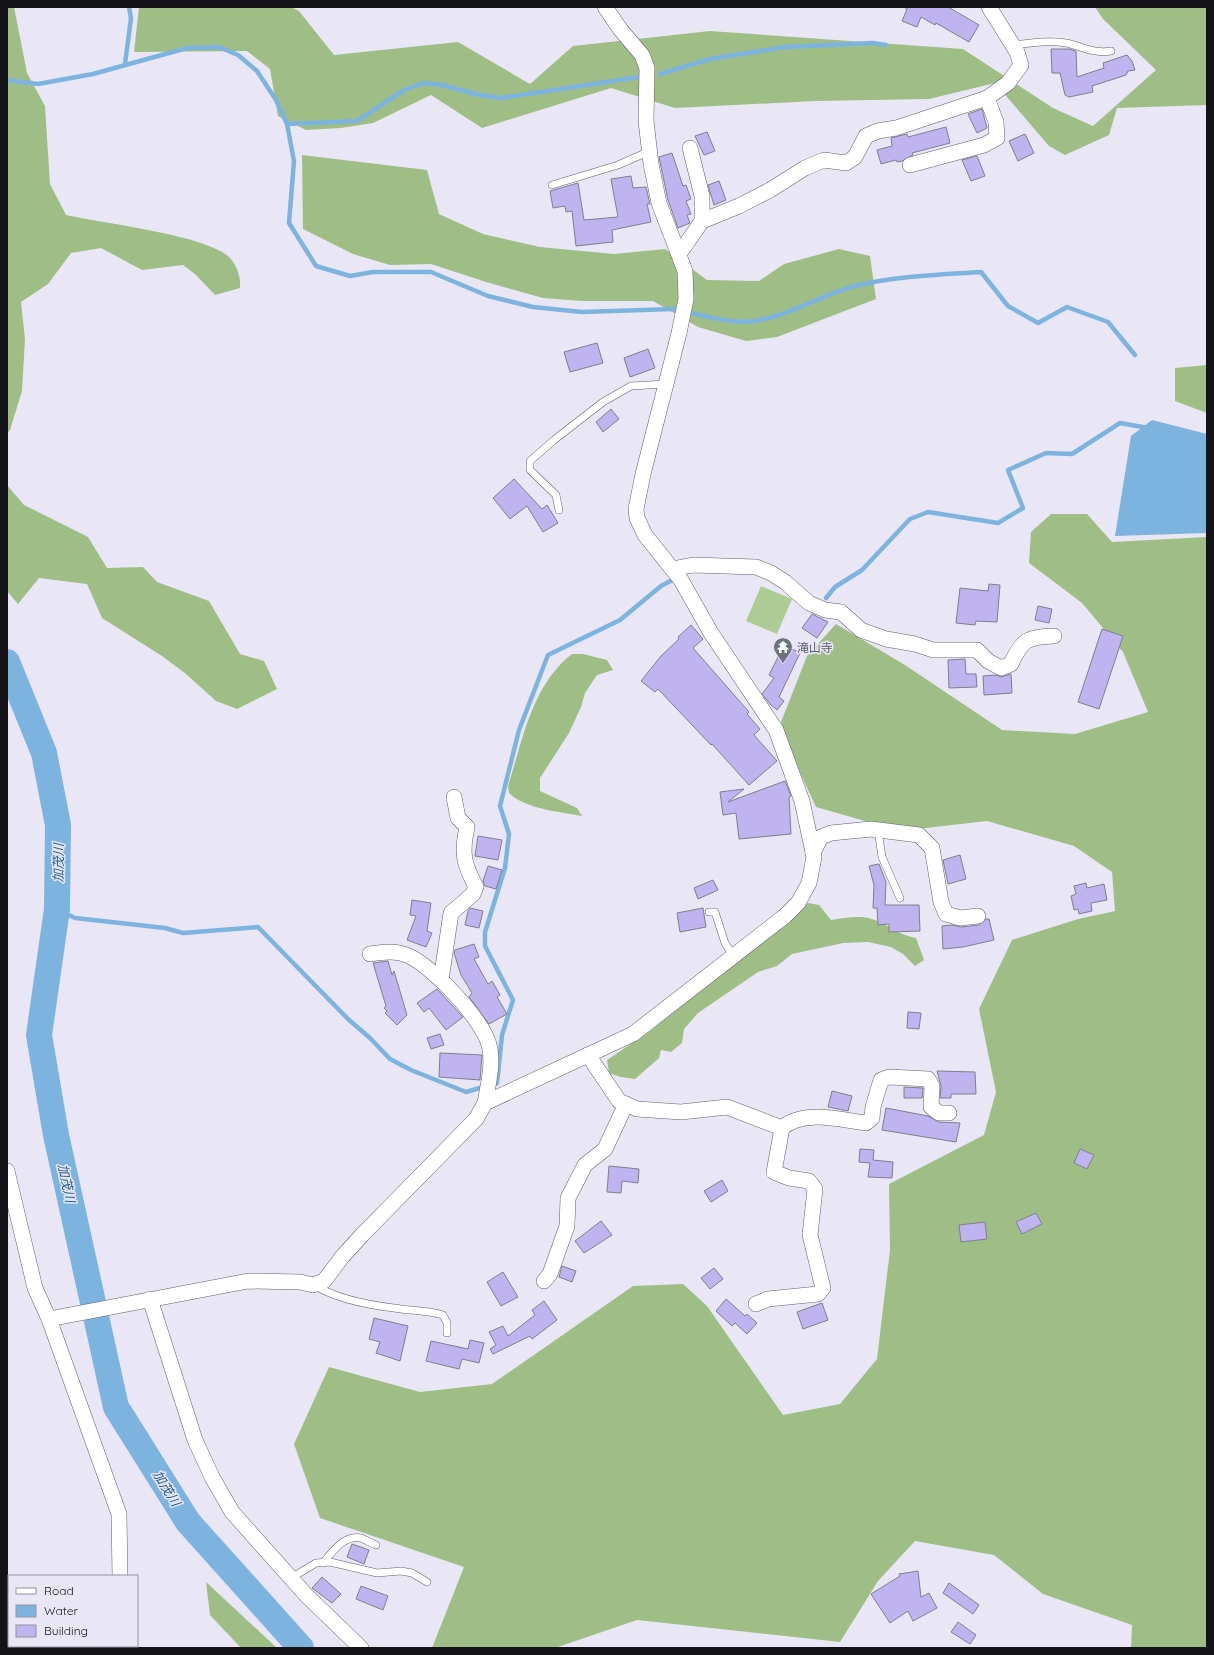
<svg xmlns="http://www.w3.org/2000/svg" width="1214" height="1655" viewBox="0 0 1214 1655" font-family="Quicksand,'Noto Sans JP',sans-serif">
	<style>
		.green { fill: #adcc94 }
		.forest { fill: #9fbe86 }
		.water { fill: #7db4df }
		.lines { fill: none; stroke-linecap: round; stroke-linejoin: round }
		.stream { stroke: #7db4df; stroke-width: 4.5 }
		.river { stroke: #7db4df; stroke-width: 26 }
		.building { fill: #bfb4f0; stroke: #807e8b }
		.service-casing { stroke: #615f6b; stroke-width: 8 }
		.minor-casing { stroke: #615f6b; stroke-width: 16 }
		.service { stroke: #fff; stroke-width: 7 }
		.minor { stroke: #fff; stroke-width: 15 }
		.labels { text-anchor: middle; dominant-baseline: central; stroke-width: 3; stroke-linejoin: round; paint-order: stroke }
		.worship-label { font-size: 12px; fill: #5b616d; stroke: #e9e7f5; text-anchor: start }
		.water-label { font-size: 13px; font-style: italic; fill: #1f5b85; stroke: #e9e7f5 }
	</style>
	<rect width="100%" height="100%" fill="#e9e7f5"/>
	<path class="green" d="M761 586 792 599 777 634 746 621Z"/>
	<g class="forest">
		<path d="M7 7H14L27 73 45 106 50 184 66 215C101 223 206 235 229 257 237 265 241 277 240 288L215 295 195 274 183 265 142 270 101 248 71 253 48 284 21 302 25 339 22 391 10 430 7 434Z"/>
		<path d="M139 7H291L299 11 334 55 458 42 530 84 573 46 710 31 963 49 1053 108 1093 126 1156 70 1103 19 1095 7H1207V105L1117 108 1109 135 1065 155 1049 146 995 83 929 99 815 101 675 108 611 88 482 128 431 95 373 123 341 128 306 130 278 116 270 69 247 51 134 52Z"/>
		<path d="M302 155 427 170 439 214 483 234 540 247 614 254 665 249 707 280 759 281 784 264 839 249 870 256 876 299 777 337 746 341 698 327 653 301H582L543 298 486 282 431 264 390 265 353 254 303 229Z"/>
		<path d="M1207 365V413L1175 401V368Z"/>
		<path d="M7 485 24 505 88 537 107 568 143 567 157 582 209 601 240 654 264 661 277 689 237 709 216 701 186 674 162 656 102 618 87 584 39 578 18 604 7 591Z"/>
		<path d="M1051 514H1087L1112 542 1207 537V1648H1131L1132 1625 1043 1594 994 1555 915 1541 878 1581 840 1642 637 1620 555 1648H432L464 1567 320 1518 294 1444 329 1367 420 1392 492 1384 633 1286 683 1284 707 1306 783 1415 840 1404 877 1359 890 1250 889 1184 984 1135 996 1092 979 1009 1012 940 1078 919 1115 911 1112 872 1074 846 987 821 900 831 816 807 797 766 781 722 807 656 836 624 905 665 1002 730 1075 734 1148 712 1123 652 1082 603 1029 563 1031 532Z"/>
		<path d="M572 654H583L607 660 613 670 597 675 585 693 581 707 569 733 540 778V791L577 808 582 816C561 812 525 809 509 793L508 786C523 739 532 685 572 654Z"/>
		<path d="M808 903 819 905 831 920C844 918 860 915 872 919 888 924 898 935 916 938L924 960 915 966 903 954 891 947 868 942 843 943 792 954 777 966 758 972 698 1013 684 1029 682 1043 671 1052 661 1050 659 1058 635 1079 621 1077 609 1073 607 1060 653 1029Z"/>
		<path d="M206 1582 277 1648H241L210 1615Z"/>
	</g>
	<path class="water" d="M1152 420 1207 434V533L1115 536 1131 436Z"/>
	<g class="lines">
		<g class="stream">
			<path d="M125 64 131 18 129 7"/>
			<path d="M660 74 710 59 785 47 873 43 886 45"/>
			<path d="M7 80 38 84 93 74 187 48 219 47 238 55 257 71 276 100 287 124 294 161 289 223 316 266 350 276 373 272H431L488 296 533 307 582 312 674 309"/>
			<path d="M287 124 357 121 404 90 424 83 442 85 479 95 501 98 639 77"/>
			<path d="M690 313C710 317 733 324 754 321 788 316 818 297 851 287 894 276 937 275 981 272L1008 306 1038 323 1067 307 1108 322 1135 355"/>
			<path d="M826 598 835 587 862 570 910 519 928 512 998 523 1023 508 1008 470 1046 453 1072 454 1120 423 1148 428"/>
			<path d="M57 909 75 918 165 928 183 933 258 927 348 1019 370 1038 390 1059 411 1070 466 1092 497 1083 502 1035 513 1000 485 946V932L505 868 509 834 500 806 519 730 548 655 620 620 661 586 676 578"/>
		</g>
		<path class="river" d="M7 662 44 753 58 825 57 909 39 1035 56 1135 116 1407 188 1522 301 1648"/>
	</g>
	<g class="building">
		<path d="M904 7H948L979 25 969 42 936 23 935 25 921 17 917 27 902 21 907 9Z"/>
		<path d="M1051 49H1069L1076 51 1077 77 1104 68 1103 63 1127 55 1132 61 1135 70 1128 71 1126 75 1092 86 1093 92 1069 97 1065 95 1060 73H1052Z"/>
		<path d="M982 109 987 128 977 133 968 114Z"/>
		<path d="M946 127 950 143 912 153 913 155 902 161 897 162 896 160 881 164 877 150 892 146 891 138 907 134 908 137Z"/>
		<path d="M707 132 715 151 704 155 695 136Z"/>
		<path d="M1025 134 1034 153 1018 161 1009 141Z"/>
		<path d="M672 153 683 186 686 185 691 199 686 201 691 214 687 215 690 223 678 228 668 200 659 157Z"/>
		<path d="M977 156 985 176 971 181 962 160Z"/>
		<path d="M631 176 633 188 646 187 650 204H647L651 222 612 230 613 242 576 246 572 211 566 212 565 206 553 208 550 191 578 183 584 220 618 217 611 179Z"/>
		<path d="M719 181 726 200 714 205 708 185Z"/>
		<path d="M597 343 603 363 570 372 564 352Z"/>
		<path d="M648 349 655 368 630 377 624 358Z"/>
		<path d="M611 409 619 419 603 432 596 422Z"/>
		<path d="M514 479 542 509 547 505 558 523 543 532 527 506 510 519 493 498Z"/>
		<path d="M989 584 1000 585 997 622 976 621 975 625 956 623 960 588 988 591Z"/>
		<path d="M1038 606 1052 609 1049 623 1035 620Z"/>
		<path d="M812 614 828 622 817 638 802 628Z"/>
		<path d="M691 625 703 639 693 648 749 712 747 714 760 729 754 735 777 761 749 785 712 744 711 745 658 689 655 692 641 681 661 656 679 639 678 637Z"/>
		<path d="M1102 629 1123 636 1099 709 1078 702Z"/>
		<path d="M784 645 800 653 779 697 784 701 777 710 770 704 762 694 774 678 769 675Z"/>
		<path d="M965 659 966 674H976L977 687 949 688 948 660Z"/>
		<path d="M1011 674 1012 693 984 695 983 676 996 675 1001 677Z"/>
		<path d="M785 781 791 796 789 797 791 834 739 839 736 813 723 815 720 792 744 789 728 802Z"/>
		<path d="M478 836 502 840 498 860 475 856Z"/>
		<path d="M960 855 966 879 948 884 943 860Z"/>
		<path d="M879 864 886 882 885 905H919L920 931 889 932V924L878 925 877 908H873L874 885 869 866Z"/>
		<path d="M488 866 502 870 496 889 485 886 483 881Z"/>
		<path d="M713 880 718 890 698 899 694 888Z"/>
		<path d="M1086 883 1087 888 1104 884 1107 900 1091 903 1092 911 1079 914 1078 909 1074 910 1071 896 1076 894 1074 886Z"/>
		<path d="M412 900 431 903 427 931 432 933 426 947 407 940 416 916 410 915Z"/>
		<path d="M470 908 483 911 479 928 465 925 468 911Z"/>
		<path d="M703 908 706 927 680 932 677 913Z"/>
		<path d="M986 919H989L994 940 963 947 943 949 942 926 952 925 961 927 979 925Z"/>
		<path d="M474 944 479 957 474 959 488 984 492 981 500 995 497 997 507 1014 489 1024 469 997 472 993 461 975 454 953 455 950Z"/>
		<path d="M388 961 392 975 394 971 407 1015 397 1025 385 1013 387 1011 384 1008 386 1006 373 963Z"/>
		<path d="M437 989 463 1017 446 1030 429 1008 424 1012 417 1003Z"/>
		<path d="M908 1012 921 1013 919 1029 907 1028Z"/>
		<path d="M440 1034 444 1045 431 1049 427 1038Z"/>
		<path d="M440 1053 482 1055 480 1080 439 1077Z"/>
		<path d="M937 1071 975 1072 976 1094H951V1098H940L941 1086Z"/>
		<path d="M904 1087 923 1088 922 1098H904Z"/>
		<path d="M832 1091 852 1096 848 1111 828 1107Z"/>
		<path d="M886 1108 928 1116 939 1122 960 1123 956 1142 882 1130Z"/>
		<path d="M860 1149 874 1150 873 1160 893 1162 892 1178 868 1177 870 1163 859 1162Z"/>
		<path d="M1080 1149 1094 1155 1087 1169 1074 1163Z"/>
		<path d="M609 1166 639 1169 638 1183 622 1181 621 1193 607 1192Z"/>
		<path d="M722 1180 728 1191 711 1202 704 1191Z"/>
		<path d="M1036 1213 1042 1224 1022 1234 1016 1222Z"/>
		<path d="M601 1221 612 1235 584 1253 575 1241Z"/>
		<path d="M985 1222 987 1239 961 1242 959 1225Z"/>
		<path d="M562 1266 576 1271 572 1282 559 1277Z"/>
		<path d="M714 1268 723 1279 710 1289 701 1278Z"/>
		<path d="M503 1272 518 1297 501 1306 487 1282Z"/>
		<path d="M726 1299 745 1316 747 1314 757 1323 747 1334 735 1323 732 1326 716 1311Z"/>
		<path d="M544 1301 557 1320 532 1339 530 1336 493 1354 490 1349 496 1345 489 1332 503 1326 508 1336 535 1315 532 1310Z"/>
		<path d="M822 1303 828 1320 803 1329 797 1312Z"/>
		<path d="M374 1318 408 1326 400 1361 376 1353 380 1342 369 1339Z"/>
		<path d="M470 1340 484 1343 479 1363 462 1359 459 1369 426 1361 431 1341 468 1349Z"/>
		<path d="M352 1544 369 1550 364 1564 347 1557Z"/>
		<path d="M918 1571 921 1597 929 1593 937 1608 913 1621 908 1611 890 1623 871 1594 900 1576 899 1574Z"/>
		<path d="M322 1577 341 1594 332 1603 312 1588Z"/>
		<path d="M949 1583 979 1605 973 1614 943 1593Z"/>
		<path d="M361 1586 388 1596 383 1610 356 1599Z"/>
		<path d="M958 1622 976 1635 970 1644 951 1632Z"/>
	</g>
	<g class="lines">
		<g class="service-casing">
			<g id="service">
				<path d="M1013 45C1030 43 1048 40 1066 43 1081 46 1094 54 1111 51"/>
				<path d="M552 185 618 165 650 151"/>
				<path d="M559 510 556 495 530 470V461L554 440 603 402 631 386 666 384"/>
				<path d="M878 830 882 857 900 898"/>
				<path d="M709 912H715L725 943 734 957"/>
				<path d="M314 1285C335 1298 369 1305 394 1308 411 1311 426 1310 443 1315L447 1323V1333"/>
				<path d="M323 1563C332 1552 345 1534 361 1538 366 1540 371 1543 376 1545"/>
				<path d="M291 1578 316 1563 330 1562 377 1573 401 1571 412 1573 427 1582"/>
			</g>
		</g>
		<g class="minor-casing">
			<g id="minor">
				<path d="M910 165 984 145 997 138 996 122 987 98"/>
				<path d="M702 221 739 206 770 190 805 168 824 160 846 163 855 157 866 136 878 131 896 128 987 98 1008 83 1021 65 1017 52 989 7"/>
				<path d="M679 254 702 221V196L690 148"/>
				<path d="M672 569 693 565 756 567 771 573 785 582 809 603 825 610 841 612 861 630 886 639 915 644 933 650H977L988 661 1001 668 1011 664C1022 639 1028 637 1054 636"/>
				<path d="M813 853 821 837 831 833 871 829 919 835 932 848 941 902 946 914 960 918 978 916"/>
				<path d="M370 954C383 952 396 950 409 956 433 967 486 1022 490 1049 493 1067 488 1085 485 1103"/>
				<path d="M441 980 451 913 473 894 476 887C464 864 461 854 467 827L458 818 454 797"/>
				<path d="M588 1055 619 1101 637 1109 681 1112 727 1107 782 1128C803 1109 841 1120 866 1123L872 1118 873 1107 881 1080 889 1077 928 1079 932 1086 931 1107 939 1113H949"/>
				<path d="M7 1171 35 1288 49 1319 119 1514 120 1576"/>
				<path d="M544 1281 550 1274 567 1226 568 1198 585 1165 605 1149 626 1104"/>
				<path d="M150 1299 195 1440 212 1477 232 1512 307 1596 361 1648"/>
				<path d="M756 1304 768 1299 818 1294 823 1288 810 1235 815 1189 809 1181 789 1178 774 1172 782 1128"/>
				<path d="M49 1319 248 1281 300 1282 313 1285 324 1281 342 1257 362 1235 476 1119 485 1103 633 1034 785 916 798 903 809 883 814 857 802 801 776 730 711 633 681 580 645 535 637 518 636 509 643 474 679 333 686 299 685 271 659 203 651 164 646 121 647 68 642 55 620 29 605 7"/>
				<path d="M123 1646V1648"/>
			</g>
		</g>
		<use href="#service" class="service"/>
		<use href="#minor" class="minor"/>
	</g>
	<defs>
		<g id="temple-pin" transform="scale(1)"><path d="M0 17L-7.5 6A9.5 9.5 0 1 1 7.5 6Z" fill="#6b7280" stroke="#e9e7f5"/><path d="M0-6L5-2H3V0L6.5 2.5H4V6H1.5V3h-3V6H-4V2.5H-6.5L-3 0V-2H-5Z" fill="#fff"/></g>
	</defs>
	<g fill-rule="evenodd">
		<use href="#temple-pin" x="783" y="647"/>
	</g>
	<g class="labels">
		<g class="worship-label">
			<text x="797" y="647">滝山寺</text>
		</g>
		<g class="water-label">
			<text transform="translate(58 863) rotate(-89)">加茂川</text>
			<text transform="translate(67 1183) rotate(78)">加茂川</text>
			<text transform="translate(167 1488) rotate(58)">加茂川</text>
		</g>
	</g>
	<rect width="1214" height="1655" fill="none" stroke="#141318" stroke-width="16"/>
	<rect x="8" y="1575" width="130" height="72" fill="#e9e7f5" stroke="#94929d"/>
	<rect x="16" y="1588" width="20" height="6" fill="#ffffff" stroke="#94929d"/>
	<text x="44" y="1595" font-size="12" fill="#141318">Road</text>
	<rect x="16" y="1605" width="20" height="12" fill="#7db4df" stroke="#94929d"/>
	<text x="44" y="1615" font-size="12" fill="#141318">Water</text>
	<rect x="16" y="1625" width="20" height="12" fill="#bfb4f0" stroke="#94929d"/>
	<text x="44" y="1635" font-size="12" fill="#141318">Building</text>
</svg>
